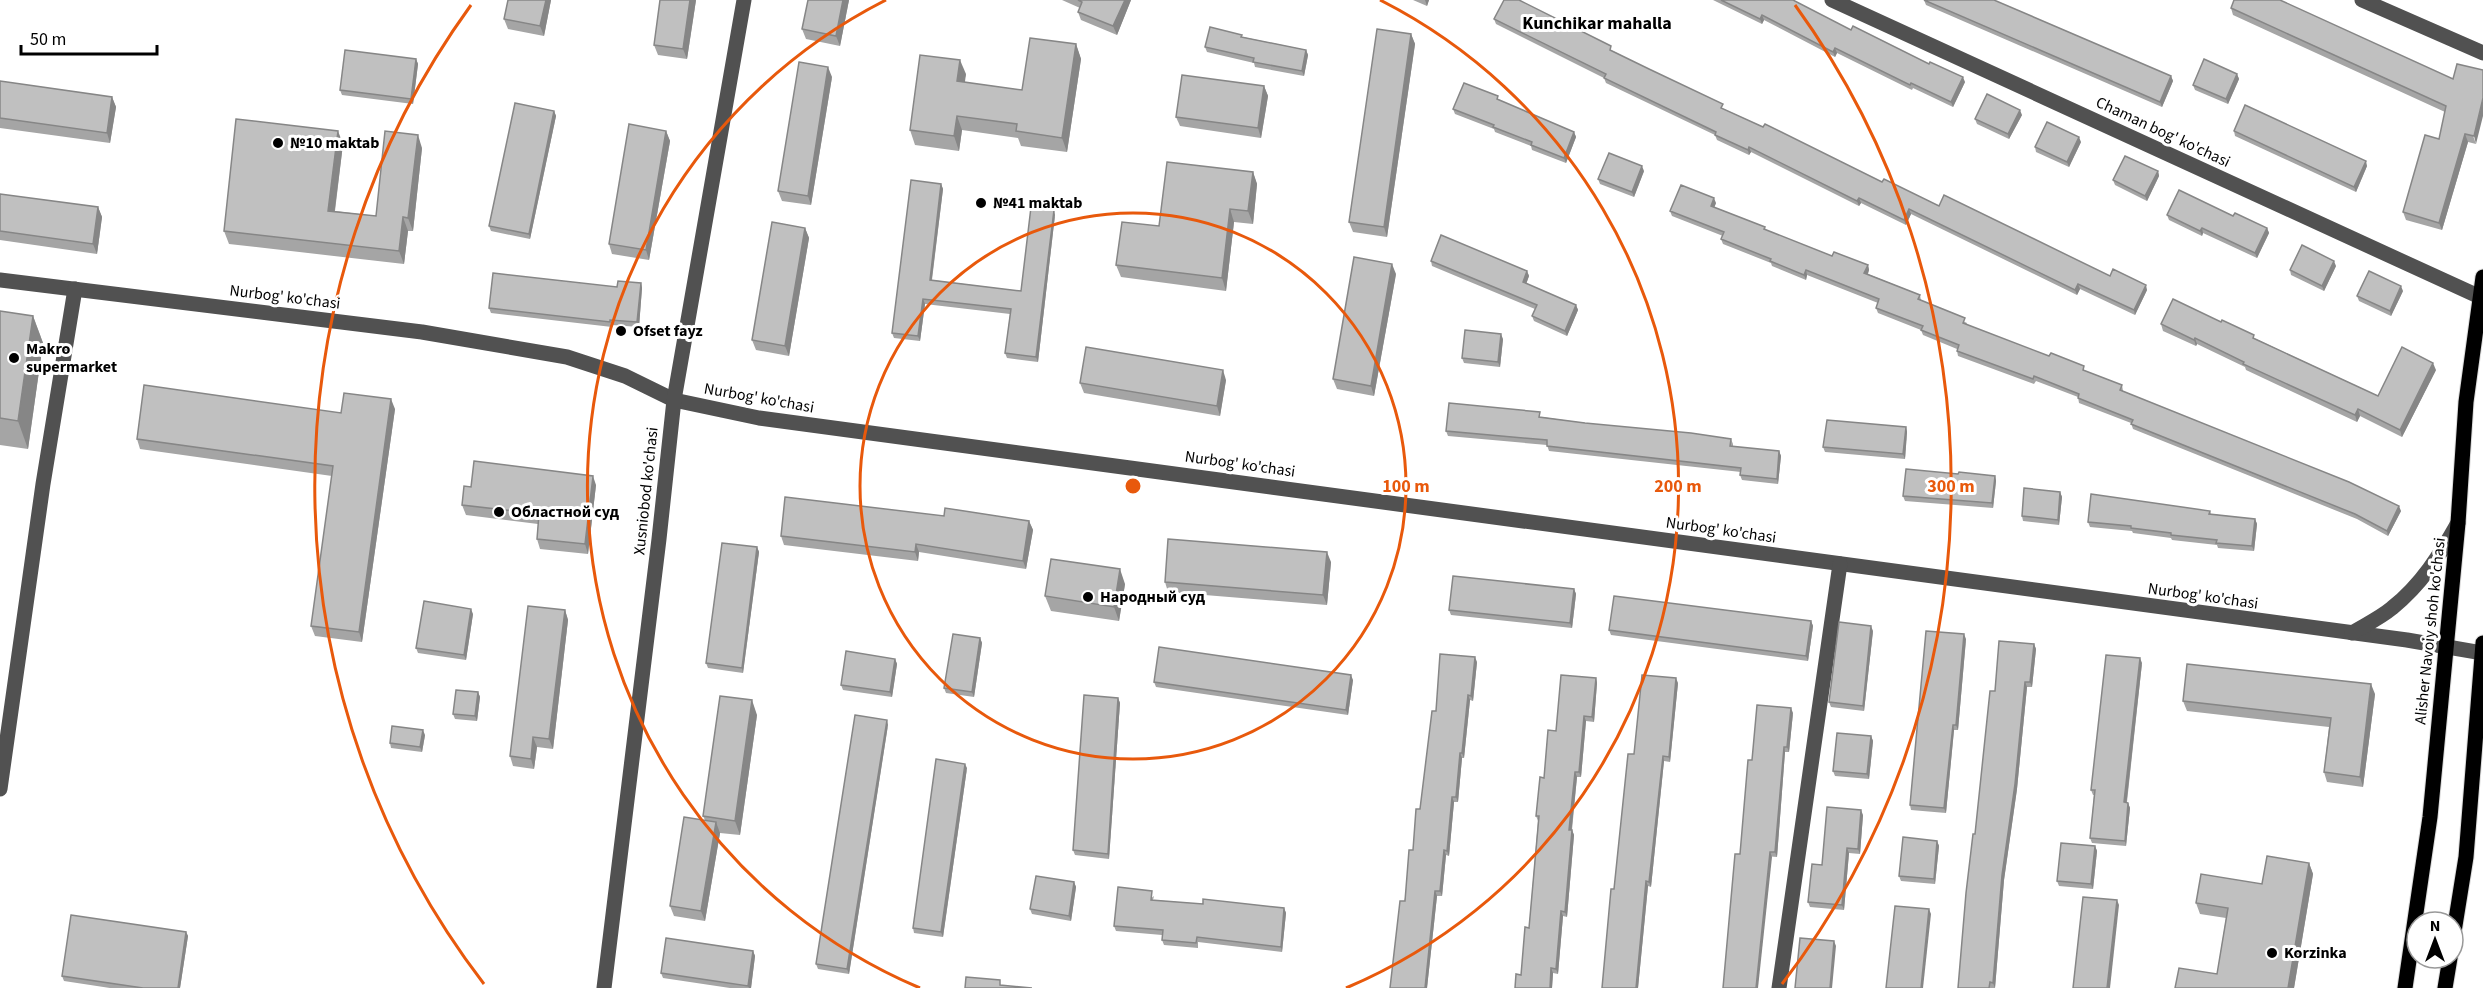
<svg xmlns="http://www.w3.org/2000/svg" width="2483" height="988" viewBox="0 0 2483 988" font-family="'Source Sans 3',sans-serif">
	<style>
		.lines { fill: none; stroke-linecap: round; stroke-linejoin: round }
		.major-casing { stroke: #dbdbdb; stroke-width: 17 }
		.minor { stroke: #515151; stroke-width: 15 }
		.major { stroke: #000; stroke-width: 15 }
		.wall { fill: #a5a5a5 }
		.shaded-wall { fill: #868686 }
		.building { fill: #c0c0c0; stroke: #868686; stroke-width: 1.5 }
		.ring { fill: none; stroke: #e8590c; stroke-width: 3 }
		.poi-dot { fill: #000; stroke: #fff; stroke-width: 2 }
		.labels { text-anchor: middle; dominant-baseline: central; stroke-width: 6; stroke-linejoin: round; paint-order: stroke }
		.street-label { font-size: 16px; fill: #000; stroke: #fff }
		.poi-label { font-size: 16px; font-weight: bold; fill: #000; stroke: #fff; text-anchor: start }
		.neighbourhood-label { font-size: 18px; font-weight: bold; fill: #000; stroke: #fff }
		.centre { fill: #e8590c; stroke: #fff; stroke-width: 3 }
		.ring-label { font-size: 18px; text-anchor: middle; font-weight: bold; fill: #e8590c; stroke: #fff; stroke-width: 6; stroke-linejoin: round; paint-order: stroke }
	</style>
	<rect width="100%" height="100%" fill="#fff"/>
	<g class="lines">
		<g class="major-casing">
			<g id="major">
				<path d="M2453 938 2466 857 2483 643"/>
				<path d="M2405 988 2430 817 2458 523 2466 402 2483 277"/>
				<path d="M2445 988 2450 958"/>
			</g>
		</g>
		<g class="minor">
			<path d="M1832 0 2480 297"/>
			<path d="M2362 0 2483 53"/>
			<path d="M0 280 422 332 567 357 625 376 674 400 759 418 2407 640 2483 653"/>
			<path d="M2352 633C2365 625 2380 618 2392 608 2421 585 2440 555 2458 523"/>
			<path d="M0 789 43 484 75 289"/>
			<path d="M604 988 659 539 674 400 744 0"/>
			<path d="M1779 988 1840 564"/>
		</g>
		<use href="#major" class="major"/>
	</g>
	<g class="wall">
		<path d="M508 0H551L544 36 508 29 504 19Z"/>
		<path d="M696 0 687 59 658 55 654 45Z"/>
		<path d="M849 0 840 46 806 39 802 29Z"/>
		<path d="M1062 0H1131L1117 35 1081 20 1078 12 1080 8Z"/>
		<path d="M1413 0H1429L1427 6Z"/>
		<path d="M1713 0H1793L1851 30 1965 82 1953 107 1913 88 1912 90 1837 53 1835 57 1764 20 1762 24Z"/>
		<path d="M1924 0 2171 76 2173 81 2162 107 1926 5Z"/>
		<path d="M2231 8 2453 79 2476 144 2468 142 2442 230 2406 220 2403 212 2439 139 2445 112 2233 15Z"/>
		<path d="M1494 19 1613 51 1724 109 1882 182 2110 276 2147 290 2135 315 2080 289 2077 295 1911 214 1906 225 1861 203 1859 206 1751 152 1749 155 1717 140 1715 135 1606 83 1604 78 1496 24Z"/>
		<path d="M1411 34 1415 44 1387 237 1353 232 1349 222Z"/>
		<path d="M1243 37 1306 50 1308 55 1304 76 1255 67 1254 63 1207 52 1205 47Z"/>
		<path d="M1076 44 1081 59 1067 152 1021 146 1018 138 962 130 959 151 915 145 910 130 966 74 964 82 1022 90Z"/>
		<path d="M416 59 418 64 413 104 342 95 340 90Z"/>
		<path d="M2237 74 2239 79 2228 104 2195 90 2193 85Z"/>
		<path d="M832 77 811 205 782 201 778 191Z"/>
		<path d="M0 81 112 97 116 107 110 143 0 128Z"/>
		<path d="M1264 86 1268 96 1261 138 1180 126 1176 117Z"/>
		<path d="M1499 100 1574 132 1576 137 1566 163 1532 150 1531 146 1495 132 1494 129 1455 114 1453 109Z"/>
		<path d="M554 111 556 116 530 239 491 231 489 226Z"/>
		<path d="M2022 115 2009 139 1977 124 1975 119Z"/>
		<path d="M666 131 670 141 649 260 612 254 609 244Z"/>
		<path d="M2234 131 2367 166 2356 192 2235 136Z"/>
		<path d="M2081 142 2069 167 2036 152 2035 147Z"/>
		<path d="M343 144 335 211 376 216 422 148 413 231H408L404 264 229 244 224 231Z"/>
		<path d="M1644 171 1634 197 1600 184 1598 179Z"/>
		<path d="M2158 171 2159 176 2147 201 2115 185 2113 180Z"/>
		<path d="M1253 172 1257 184 1253 224 1234 222 1226 291 1121 277 1116 265 1159 226Z"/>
		<path d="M941 184 943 189 932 280 1021 291 1055 215 1038 362 1007 358 1005 353 1010 314 925 304 920 341 894 338 892 333Z"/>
		<path d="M0 194 98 207 102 217 97 254 0 240Z"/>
		<path d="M1716 203 1714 207 1765 227 1766 230 1832 256 1868 265 1869 270 1868 274 1920 295 1921 301 1967 323 1966 325 2122 385 2123 391 2401 511 2388 536 2357 519 2133 429 2131 423 2079 403 2078 397 2036 381 2034 384 1958 356 1957 351V349L1923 335 1921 330 1878 313 1876 308 1878 303 1807 275 1806 280 1772 266 1771 263 1723 244 1721 239 1723 236 1672 216 1670 211Z"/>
		<path d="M2167 215 2233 216 2267 228 2269 233 2257 258 2203 233 2202 236 2169 220Z"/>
		<path d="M805 228 809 238 789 356 756 350 752 340Z"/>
		<path d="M1431 261 1527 271 1529 276 1526 284 1576 305 1578 310 1567 336 1534 321 1532 316 1535 309 1432 266Z"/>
		<path d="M2336 266 2324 291 2291 275 2290 270Z"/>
		<path d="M1396 274 1374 396 1337 389 1333 379Z"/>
		<path d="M641 283 642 288 639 327 612 325V327L491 313 489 308Z"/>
		<path d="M2403 291 2391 316 2359 301 2357 296Z"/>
		<path d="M0 311 33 316 43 343 28 449 0 445Z"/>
		<path d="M2161 324 2256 339 2378 396 2436 370 2402 437 2360 416 2357 422 2246 370 2245 367 2197 344 2196 346 2163 331Z"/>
		<path d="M1503 339 1500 367 1464 363 1462 358Z"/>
		<path d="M1226 380 1220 416 1084 393 1080 383Z"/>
		<path d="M395 409 362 642 315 636 311 626 332 476 140 449 137 439 341 413Z"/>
		<path d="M1542 417 1585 423 1731 439 1733 444V447L1779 451 1781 456 1778 484 1742 480 1740 475 1741 472 1549 451 1547 445 1448 436 1446 431Z"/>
		<path d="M1906 427 1907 432 1905 459 1825 452 1823 447Z"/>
		<path d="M1958 474 1995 476 1996 481 1993 508 1905 501 1903 496Z"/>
		<path d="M596 485 588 554 540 549 537 539 538 524 466 515 462 505 471 487Z"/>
		<path d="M2060 492 2062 497 2059 525 2023 521 2022 516Z"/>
		<path d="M2210 511 2211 514 2255 519 2257 524 2254 551 2218 548 2217 545 2172 540 2171 538 2133 533 2132 531 2090 527 2088 522Z"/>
		<path d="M944 516 1029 521 1033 530 1026 569 919 552 918 561 784 545 781 536Z"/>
		<path d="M757 547 759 552 743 673 708 668 706 663Z"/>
		<path d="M1331 562 1327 605 1168 592 1165 582Z"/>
		<path d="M1125 584 1119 621 1051 611 1045 596Z"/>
		<path d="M1574 589 1576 594 1572 628 1451 615 1449 610Z"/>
		<path d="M565 610 568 620 553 749 537 747 534 769 513 766 510 756Z"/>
		<path d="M473 614 466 660 418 653 416 648Z"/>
		<path d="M1811 621 1813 626 1808 661 1611 635 1609 630Z"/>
		<path d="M1873 631 1864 711 1831 707 1829 702Z"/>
		<path d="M980 638 982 643 974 697 946 693 944 688Z"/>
		<path d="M1966 639 1958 730H1954L1946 813 1911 810 1910 805Z"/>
		<path d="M2034 644 2036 649 2032 687H2027L2017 789 2004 880 1995 988H1958L1975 834 1995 691Z"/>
		<path d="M895 659 897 664 892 697 843 690 841 685Z"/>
		<path d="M1477 662 1473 701 1470 700 1464 758H1462L1458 802H1454L1449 856 1446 855 1442 896H1437L1427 988H1390L1436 711Z"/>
		<path d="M2142 663 2127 802 2128 803 2130 808 2126 846 2092 843 2090 838 2094 795H2093L2091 790Z"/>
		<path d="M1596 678 1597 683 1594 722 1586 721 1581 777H1577L1572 830 1574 835 1567 917 1563 916 1558 974 1553 973 1552 988H1515L1521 975 1529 928 1538 821 1536 816 1544 778 1556 731Z"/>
		<path d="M1353 680 1348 715 1156 687 1154 682Z"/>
		<path d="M1678 683 1670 762 1664 761 1651 887 1648 886 1638 988H1602L1614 889 1634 754Z"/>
		<path d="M478 692 480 697 477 721 455 719 453 714Z"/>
		<path d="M2375 694 2363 787 2327 782 2324 772 2329 727 2187 711 2183 701Z"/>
		<path d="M1118 698 1120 703 1109 859 1075 855 1073 850Z"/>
		<path d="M1793 713 1789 752H1785L1777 857 1740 854Z"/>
		<path d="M757 715 740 835 720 833 705 921 674 916 670 906 705 820 703 816Z"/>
		<path d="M888 725 849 974 818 969 816 964Z"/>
		<path d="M425 735 422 752 391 748 390 743Z"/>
		<path d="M1871 736 1873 741 1869 779 1835 776 1833 771Z"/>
		<path d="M967 768 943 937 914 933 913 928Z"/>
		<path d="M1863 815 1860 854 1849 853 1844 910 1810 907 1808 902 1822 865Z"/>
		<path d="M1937 841 1939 846 1935 884 1901 881 1899 876Z"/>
		<path d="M2095 846 2097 851 2093 889 2059 886 2057 881Z"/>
		<path d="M2309 863 2313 874 2294 988H2175L2217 974 2226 918 2200 914 2196 903 2262 884Z"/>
		<path d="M1074 882 1076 887 1071 921 1032 914 1030 909Z"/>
		<path d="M1154 896 1153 900 1203 904 1284 908 1286 913 1282 952 1198 942V948L1164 945 1162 940V935L1116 931 1114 926Z"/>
		<path d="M186 932 188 936 180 988H110L64 981 62 976Z"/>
		<path d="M753 951 755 956 751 988H730L663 978 661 973Z"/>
	</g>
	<g class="shaded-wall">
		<path d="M546 0H551L544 36 540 26Z"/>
		<path d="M690 0H696L687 59 683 49Z"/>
		<path d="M843 0H849L840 46 836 36Z"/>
		<path d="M1125 0H1131L1117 35 1113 26Z"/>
		<path d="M1425 0H1429L1427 6Z"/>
		<path d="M1762 15 1764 20 1762 24 1760 19Z"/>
		<path d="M1411 34 1415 44 1387 237 1384 227Z"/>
		<path d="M1076 44 1081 59 1067 152 1062 138Z"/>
		<path d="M1835 48 1837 53 1835 57 1833 52Z"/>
		<path d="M1306 50 1308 55 1304 76 1302 71Z"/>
		<path d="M416 59 418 64 413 104 411 99Z"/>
		<path d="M960 60 966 74 963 96 957 81Z"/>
		<path d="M828 67 832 77 811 205 808 196Z"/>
		<path d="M2237 74 2239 79 2228 104 2226 99Z"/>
		<path d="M2171 76 2173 81 2162 107 2160 102Z"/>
		<path d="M1963 77 1965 82 1953 107 1951 102Z"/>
		<path d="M1264 86 1268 96 1261 138 1258 128Z"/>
		<path d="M112 97 116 107 110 143 107 133Z"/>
		<path d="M2483 98V116L2476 144 2474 136Z"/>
		<path d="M2020 110 2022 115 2009 139 2008 134Z"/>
		<path d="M554 111 556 116 530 239 529 234Z"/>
		<path d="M957 116 962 130 959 151 954 136Z"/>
		<path d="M338 131 343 144 333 224 328 211Z"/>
		<path d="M666 131 670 141 649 260 646 250Z"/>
		<path d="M1574 132 1576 137 1566 163 1564 158Z"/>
		<path d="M2465 134 2468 142 2442 230 2439 223Z"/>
		<path d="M418 135 422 148 413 231 408 218Z"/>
		<path d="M2079 137 2081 142 2069 167 2067 162Z"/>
		<path d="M1749 147 1751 152 1749 155 1748 150Z"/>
		<path d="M2366 161 2367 166 2356 192 2354 187Z"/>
		<path d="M1642 166 1644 171 1634 197 1632 192Z"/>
		<path d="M2158 171 2159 176 2147 201 2145 196Z"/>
		<path d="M1253 172 1257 184 1253 224 1248 211Z"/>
		<path d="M941 184 943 189 931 285 930 280Z"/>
		<path d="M1714 198 1716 203 1713 211 1711 206Z"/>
		<path d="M1859 198 1861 203 1859 206 1857 201Z"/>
		<path d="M98 207 102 217 97 254 93 244Z"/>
		<path d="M1230 209 1234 222 1226 291 1222 278Z"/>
		<path d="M1909 209 1911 214 1906 225 1904 220Z"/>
		<path d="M1054 210 1055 215 1038 362 1036 357Z"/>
		<path d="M403 217 408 231 404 264 399 251Z"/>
		<path d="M805 228 809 238 789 356 785 346Z"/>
		<path d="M2202 228 2203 233 2202 236 2200 231Z"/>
		<path d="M2267 228 2269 233 2257 258 2255 253Z"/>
		<path d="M2334 261 2336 266 2324 291 2322 286Z"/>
		<path d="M1392 264 1396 274 1374 396 1371 386Z"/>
		<path d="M1868 265 1869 270 1866 278 1864 273Z"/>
		<path d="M1806 270 1807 275 1806 280 1804 275Z"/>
		<path d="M1527 271 1529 276 1525 287 1523 282Z"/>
		<path d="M641 283 642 288 639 327 637 322Z"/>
		<path d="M2078 284 2080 289 2077 295 2075 290Z"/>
		<path d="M2146 285 2147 290 2135 315 2134 310Z"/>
		<path d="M2401 286 2403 291 2391 316 2390 311Z"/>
		<path d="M923 299 925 304 920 341 918 336Z"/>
		<path d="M1576 305 1578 310 1567 336 1565 331Z"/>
		<path d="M33 316 43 343 28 449 18 421Z"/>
		<path d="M1501 334 1503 339 1500 367 1498 362Z"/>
		<path d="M2195 338 2197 344 2196 346 2194 340Z"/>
		<path d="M2433 363 2436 370 2402 437 2400 430Z"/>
		<path d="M1223 370 1226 380 1220 416 1217 406Z"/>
		<path d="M391 399 395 409 362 642 359 632Z"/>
		<path d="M2358 409 2360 416 2357 422 2355 415Z"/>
		<path d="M1906 427 1907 432 1905 459 1903 454Z"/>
		<path d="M1779 451 1781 456 1778 484 1777 479Z"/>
		<path d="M593 476 596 485 588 554 585 544Z"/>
		<path d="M1995 476 1996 481 1993 508 1992 503Z"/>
		<path d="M2060 492 2062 497 2059 525 2058 520Z"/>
		<path d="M2399 506 2401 511 2388 536 2387 531Z"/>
		<path d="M2255 519 2257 524 2254 551 2252 546Z"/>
		<path d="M1029 521 1033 530 1026 569 1023 561Z"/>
		<path d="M916 544 919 552 918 561 915 552Z"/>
		<path d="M757 547 759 552 743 673 742 668Z"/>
		<path d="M1327 552 1331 562 1327 605 1323 595Z"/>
		<path d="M1120 569 1125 584 1119 621 1114 607Z"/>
		<path d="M1574 589 1576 594 1572 628 1570 623Z"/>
		<path d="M471 609 473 614 466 660 464 655Z"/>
		<path d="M565 610 568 620 553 749 549 739Z"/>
		<path d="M1811 621 1813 626 1808 661 1806 656Z"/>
		<path d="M1871 626 1873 631 1864 711 1863 706Z"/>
		<path d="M1964 634 1966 639 1958 730 1956 725Z"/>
		<path d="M980 638 982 643 974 697 972 692Z"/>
		<path d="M2034 644 2036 649 2032 687 2030 682Z"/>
		<path d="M1475 657 1477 662 1473 701 1471 696Z"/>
		<path d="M2140 658 2142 663 2126 807 2124 802Z"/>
		<path d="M895 659 897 664 892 697 890 692Z"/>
		<path d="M1351 675 1353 680 1348 715 1346 710Z"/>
		<path d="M1596 678 1597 683 1594 722 1592 717Z"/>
		<path d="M1676 678 1678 683 1670 762 1669 757Z"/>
		<path d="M2025 682 2027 687 2017 789 2004 880 1995 988 1993 983 2002 875Z"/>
		<path d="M2371 684 2375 694 2363 787 2360 777Z"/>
		<path d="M478 692 480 697 477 721 475 716Z"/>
		<path d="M1468 695 1470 700 1464 758 1462 753Z"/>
		<path d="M1118 698 1120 703 1109 859 1108 854Z"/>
		<path d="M752 700 757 715 740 835 735 821Z"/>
		<path d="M1791 708 1793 713 1789 752 1787 747Z"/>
		<path d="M1584 716 1586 721 1581 777 1579 772Z"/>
		<path d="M887 720 888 725 849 974 847 969Z"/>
		<path d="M1953 725 1954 730 1946 813 1944 808Z"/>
		<path d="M423 730 425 735 422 752 420 747Z"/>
		<path d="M1871 736 1873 741 1869 779 1867 774Z"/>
		<path d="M533 737 537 747 534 769 531 759Z"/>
		<path d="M1784 747 1785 752 1777 857 1775 852Z"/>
		<path d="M1460 753 1462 758 1458 802 1456 797Z"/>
		<path d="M1663 756 1664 761 1651 887 1649 882Z"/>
		<path d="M965 764 967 768 943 937 941 932Z"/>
		<path d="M1575 772 1577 777 1571 835 1569 830Z"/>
		<path d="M1452 797 1454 802 1449 856 1447 851Z"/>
		<path d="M2128 803 2130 808 2126 846 2125 841Z"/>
		<path d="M1861 810 1863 815 1860 854 1858 849Z"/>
		<path d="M716 822 720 833 705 921 701 911Z"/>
		<path d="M1572 830 1574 835 1567 917 1565 912Z"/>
		<path d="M1937 841 1939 846 1935 884 1934 879Z"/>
		<path d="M2095 846 2097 851 2093 889 2091 884Z"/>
		<path d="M1847 848 1849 853 1844 910 1842 905Z"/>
		<path d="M1444 850 1446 855 1442 896 1440 891Z"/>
		<path d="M1770 852 1772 857 1758 988H1756Z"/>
		<path d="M2309 863 2313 874 2294 988H2288Z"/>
		<path d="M1646 881 1648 886 1638 988H1636Z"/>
		<path d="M1074 882 1076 887 1071 921 1069 916Z"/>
		<path d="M1435 891 1437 896 1427 988H1425Z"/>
		<path d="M2117 900 2119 905 2110 988H2107Z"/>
		<path d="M1284 908 1286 913 1282 952 1281 947Z"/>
		<path d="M1929 909 1931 914 1923 988H1921Z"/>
		<path d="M1561 911 1563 916 1558 974 1556 969Z"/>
		<path d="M186 932 188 936 180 988H178Z"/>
		<path d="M1834 941 1836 946 1832 988H1830Z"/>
		<path d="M753 951 755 956 751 988H749L748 986Z"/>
		<path d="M1551 968 1553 973 1552 988H1550Z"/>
	</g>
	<g class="building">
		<path d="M508 0H546L540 26 504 19Z"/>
		<path d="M660 0H690L683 49 654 45Z"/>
		<path d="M808 0H843L836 36 802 29Z"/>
		<path d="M1078 0H1125L1113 26 1078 12 1082 2Z"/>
		<path d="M1504 0H1519L1611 46 1610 50 1649 69 1723 104 1721 108 1763 127 1765 124 1882 182 1884 179 1939 206 1944 195 2110 276 2113 269 2146 285 2134 310 2078 284 2075 290 1909 209 1904 220 1859 198 1857 201 1749 147 1748 150 1715 135 1716 132 1604 78 1606 74 1494 19Z"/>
		<path d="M1721 0H1793L1851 30 1853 26 1929 64 1930 62 1963 77 1951 102 1911 83 1910 85 1835 48 1833 52 1762 15 1760 19Z"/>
		<path d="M1924 0H1994L2171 76 2160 102Z"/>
		<path d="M2234 0H2280L2453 79 2457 64 2483 70V98L2474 136 2465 134 2439 223 2403 212 2425 135 2439 139 2446 106 2231 8Z"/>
		<path d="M1210 27 1242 35 1241 37 1306 50 1302 71 1253 62 1254 58 1205 47Z"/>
		<path d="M1377 29 1411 34 1384 227 1349 222Z"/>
		<path d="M1030 38 1076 44 1062 138 1016 131 1017 124 957 116 954 136 910 130 920 55 960 60 957 81 1022 90Z"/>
		<path d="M345 50 416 59 411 99 340 90Z"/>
		<path d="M2204 59 2237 74 2226 99 2193 85Z"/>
		<path d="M799 62 828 67 808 196 778 191Z"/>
		<path d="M1182 75 1264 86 1258 128 1176 117Z"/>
		<path d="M0 81 112 97 107 133 0 118Z"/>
		<path d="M1464 83 1498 96 1497 99 1574 132 1564 158 1531 145 1532 142 1493 127 1494 125 1453 109Z"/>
		<path d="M1987 94 2020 110 2008 134 1975 119Z"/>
		<path d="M515 103 554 111 529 234 489 226Z"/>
		<path d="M2245 105 2366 161 2354 187 2234 131Z"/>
		<path d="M236 119 338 131 328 211 376 216 385 131 418 135 408 218 403 217 399 251 224 231Z"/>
		<path d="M2047 122 2079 137 2067 162 2035 147Z"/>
		<path d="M629 124 666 131 646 250 609 244Z"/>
		<path d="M1609 153 1642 166 1632 192 1598 179Z"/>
		<path d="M2125 156 2158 171 2145 196 2113 180Z"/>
		<path d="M1167 162 1253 172 1248 211 1230 209 1222 278 1116 265 1122 222 1159 226Z"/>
		<path d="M911 180 941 184 930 280 1021 291 1031 207 1054 210 1036 357 1005 353 1011 309 923 299 918 336 892 333Z"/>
		<path d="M1681 185 1714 198 1711 206 1765 227 1764 229 1832 256 1834 252 1868 265 1864 273 1920 295 1918 299 1965 318 1963 323 2049 356 2051 353 2084 366 2083 370 2122 385 2120 390 2349 482 2399 506 2387 531 2355 514 2131 424 2133 420 2078 398 2079 394 2034 376 2033 379 1957 351 1959 345 1921 330 1923 326 1876 308 1879 299 1806 270 1804 275 1770 261 1771 259 1721 239 1724 232 1670 211Z"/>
		<path d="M2179 190 2233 216 2235 213 2267 228 2255 253 2202 228 2200 231 2167 215Z"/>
		<path d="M0 194 98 207 93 244 0 231Z"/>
		<path d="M772 222 805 228 785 346 752 340Z"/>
		<path d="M1441 235 1527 271 1523 282 1576 305 1565 331 1532 316 1537 305 1431 261Z"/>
		<path d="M2302 245 2334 261 2322 286 2290 270Z"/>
		<path d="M1354 257 1392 264 1371 386 1333 379Z"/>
		<path d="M2369 271 2401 286 2390 311 2357 296Z"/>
		<path d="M493 273 617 287 618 281 641 283 637 322 610 320V322L489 308Z"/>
		<path d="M2173 299 2221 322 2222 320 2254 335 2253 338 2378 396 2402 347 2433 363 2400 430 2358 409 2355 415 2243 364 2244 362 2195 338 2194 340 2161 324Z"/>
		<path d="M0 311 33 316 18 421 0 418Z"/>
		<path d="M1465 330 1501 334 1498 362 1462 358Z"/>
		<path d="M1086 347 1223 370 1217 406 1080 383Z"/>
		<path d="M144 385 341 413 344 393 391 399 359 632 311 626 333 466 137 439Z"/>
		<path d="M1449 403 1540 412 1539 417 1585 423 1691 433 1731 439 1730 446 1779 451 1777 479 1740 475 1741 468 1547 446V440L1446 431Z"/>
		<path d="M1827 420 1906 427 1903 454 1823 447Z"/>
		<path d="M474 461 593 476 585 544 537 539 539 514 462 505 464 486 471 487Z"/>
		<path d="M1906 469 1958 474 1959 472 1995 476 1992 503 1903 496Z"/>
		<path d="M2024 488 2060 492 2058 520 2022 516Z"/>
		<path d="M2091 494 2210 511 2209 514 2255 519 2252 546 2216 543 2217 540 2171 535V533L2131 528V526L2088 522Z"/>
		<path d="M785 497 944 516 945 508 1029 521 1023 561 916 544 915 552 781 536Z"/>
		<path d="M1168 539 1327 552 1323 595 1165 582Z"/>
		<path d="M722 543 757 547 742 668 706 663Z"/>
		<path d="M1051 559 1120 569 1114 607 1045 596Z"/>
		<path d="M1453 576 1574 589 1570 623 1449 610Z"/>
		<path d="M1614 596 1811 621 1806 656 1609 630Z"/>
		<path d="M424 601 471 609 464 655 416 648Z"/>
		<path d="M528 606 565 610 549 739 533 737 531 759 510 756Z"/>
		<path d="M1839 622 1871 626 1863 706 1829 702Z"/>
		<path d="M1926 631 1964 634 1956 725H1953L1944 808 1910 805Z"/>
		<path d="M953 634 980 638 972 692 944 688Z"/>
		<path d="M1999 641 2034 644 2030 682H2025L2015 784 2002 875 1993 983 1990 982 1989 988H1958L1966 893 1973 834H1975L1990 691H1995Z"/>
		<path d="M1159 647 1351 675 1346 710 1154 682Z"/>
		<path d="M846 651 895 659 890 692 841 685Z"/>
		<path d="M1440 654 1475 657 1471 696 1468 695 1462 753H1460L1456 797H1452L1447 851 1444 850 1440 891H1435L1425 988H1390L1400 901H1405L1409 850H1413L1416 809H1420L1432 711H1436Z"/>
		<path d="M2106 655 2140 658 2124 802 2128 803 2125 841 2090 838 2095 790H2091Z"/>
		<path d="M2187 664 2371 684 2360 777 2324 772 2331 718 2183 701Z"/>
		<path d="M1561 675 1596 678 1592 717 1584 716 1579 772H1575L1569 830H1572L1565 912 1561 911 1556 969 1551 968 1550 988H1515L1516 974 1521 975 1525 927 1529 928 1539 816H1536L1540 777 1544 778 1548 730 1556 731Z"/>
		<path d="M1642 675 1676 678 1669 757 1663 756 1649 882 1646 881 1636 988H1602L1611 889H1614L1628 754H1634Z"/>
		<path d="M456 690 478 692 475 716 453 714Z"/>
		<path d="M1084 695 1118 698 1108 854 1073 850Z"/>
		<path d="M720 696 752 700 735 821 703 816Z"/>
		<path d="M1757 705 1791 708 1787 747H1784L1775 852H1770L1756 988H1723L1735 854H1740L1748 760H1752Z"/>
		<path d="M855 715 887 720 847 969 816 964Z"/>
		<path d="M392 726 423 730 420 747 390 743Z"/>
		<path d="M1837 733 1871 736 1867 774 1833 771Z"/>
		<path d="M936 759 965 764 941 932 913 928Z"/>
		<path d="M1827 807 1861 810 1858 849 1847 848 1842 905 1808 902 1812 864 1822 865Z"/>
		<path d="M684 817 716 822 701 911 670 906Z"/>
		<path d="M1903 837 1937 841 1934 879 1899 876Z"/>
		<path d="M2061 843 2095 846 2091 884 2057 881Z"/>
		<path d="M2267 856 2309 863 2288 988H2175L2179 968 2217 974 2228 908 2196 903 2201 874 2262 884Z"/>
		<path d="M1036 876 1074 882 1069 916 1030 909Z"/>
		<path d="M1118 887 1152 891 1151 900 1203 904V899L1284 908 1281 947 1197 937 1196 943 1162 940 1163 930 1114 926Z"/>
		<path d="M2083 897 2117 900 2107 988H2073Z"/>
		<path d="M1895 906 1929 909 1921 988H1886Z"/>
		<path d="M71 915 186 932 178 988H143L62 976Z"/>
		<path d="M666 938 753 951 748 986 661 973Z"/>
		<path d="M1800 938 1834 941 1830 988H1795Z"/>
		<path d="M966 977 1000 980V985L1032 988H965Z"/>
	</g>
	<g class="ring">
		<circle cx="1133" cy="486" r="273"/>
		<path d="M920 988A545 545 0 0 1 886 0M1380 0A545 545 0 0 1 1346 988"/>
		<path d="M484 984A818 818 0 0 1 471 5M1795 5A818 818 0 0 1 1782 984"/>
	</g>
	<g class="poi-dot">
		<circle cx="278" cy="143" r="6"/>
		<circle cx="981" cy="203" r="6"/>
		<circle cx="621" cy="331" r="6"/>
		<circle cx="14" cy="358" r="6"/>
		<circle cx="499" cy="512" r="6"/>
		<circle cx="1088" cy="597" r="6"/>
		<circle cx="2272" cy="953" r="6"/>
	</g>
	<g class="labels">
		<g class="street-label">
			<text transform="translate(2163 132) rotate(25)">Chaman bog' ko'chasi</text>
			<text transform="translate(285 297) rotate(7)">Nurbog' ko'chasi</text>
			<text transform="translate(759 398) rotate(10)">Nurbog' ko'chasi</text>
			<text transform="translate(1240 464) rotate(8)">Nurbog' ko'chasi</text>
			<text transform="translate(646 491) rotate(-84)">Xusniobod ko'chasi</text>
			<text transform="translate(1721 530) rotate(8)">Nurbog' ko'chasi</text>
			<text transform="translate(2203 596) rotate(8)">Nurbog' ko'chasi</text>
			<text transform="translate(2430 631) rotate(-84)">Alisher Navoiy shoh ko'chasi</text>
		</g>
		<g class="poi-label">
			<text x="290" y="143">№10 maktab</text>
			<text x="993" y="203">№41 maktab</text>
			<text x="633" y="331">Ofset fayz</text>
			<text x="26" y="349">Makro<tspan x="26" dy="18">supermarket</tspan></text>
			<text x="511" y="512">Областной суд</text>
			<text x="1100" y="597">Народный суд</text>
			<text x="2284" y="953">Korzinka</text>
		</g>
		<g class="neighbourhood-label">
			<text x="1597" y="23">Kunchikar mahalla</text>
		</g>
	</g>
	<circle cx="1133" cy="486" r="9" class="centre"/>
	<g class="ring-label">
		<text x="1406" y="492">100 m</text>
		<text x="1678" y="492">200 m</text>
		<text x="1951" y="492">300 m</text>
	</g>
	<g transform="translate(2435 940)"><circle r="28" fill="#ffffff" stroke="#999999" stroke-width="1.5"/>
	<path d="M0-4.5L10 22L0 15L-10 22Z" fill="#000000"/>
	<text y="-9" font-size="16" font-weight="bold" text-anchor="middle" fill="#000000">N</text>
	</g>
	<path d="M21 45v9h136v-9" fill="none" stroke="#000000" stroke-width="3"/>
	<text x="30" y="45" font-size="18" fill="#000000" stroke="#ffffff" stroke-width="4.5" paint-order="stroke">50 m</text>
</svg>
